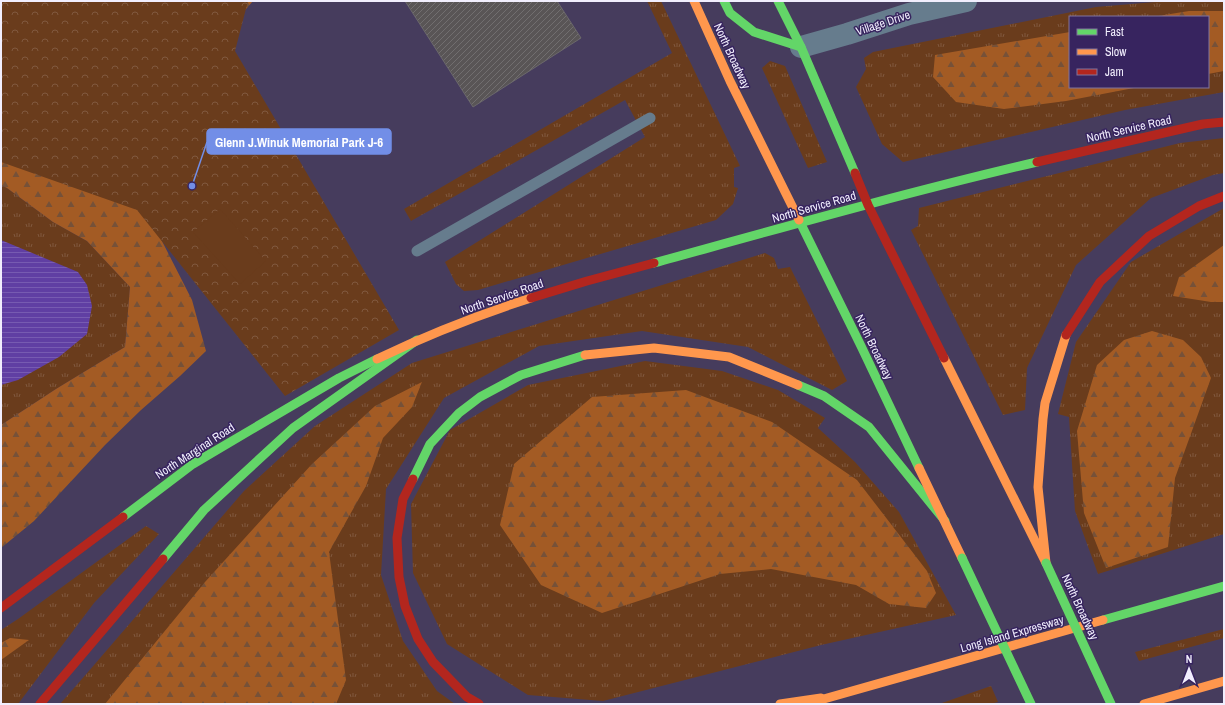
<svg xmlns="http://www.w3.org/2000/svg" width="1225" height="705" viewBox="0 0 1225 705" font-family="'Archivo Narrow',sans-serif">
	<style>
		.grass { fill: url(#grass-tufts); fill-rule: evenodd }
		.forest { fill: url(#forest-firs) }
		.park { fill: url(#park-crowns) }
		.pitch { fill: #6a3c1c }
		.water { fill: url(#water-rules) }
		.building { fill: url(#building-hatch); stroke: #6b686b }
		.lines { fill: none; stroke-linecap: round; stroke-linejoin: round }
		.lane { stroke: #667c8d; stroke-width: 11 }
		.street { stroke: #667c8d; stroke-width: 22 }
		.fast { stroke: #63d668; stroke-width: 9 }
		.slow { stroke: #ff974d; stroke-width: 9 }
		.jam { stroke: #b3261e; stroke-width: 9 }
		.fast-bridge { stroke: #63d668; stroke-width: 9 }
		.labels { text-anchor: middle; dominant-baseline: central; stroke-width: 3; stroke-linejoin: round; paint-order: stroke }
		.street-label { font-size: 12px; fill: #f1eefd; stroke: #37245f }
		.leader { fill: none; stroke: #728ee7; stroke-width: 1.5 }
		.callout-dot { fill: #728ee7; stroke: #37245f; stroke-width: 1.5 }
		.callout { fill: #728ee7; stroke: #728ee7; stroke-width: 1.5 }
		.callout-label { font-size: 13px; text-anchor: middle; font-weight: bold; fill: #fff }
	</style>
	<defs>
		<pattern id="grass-tufts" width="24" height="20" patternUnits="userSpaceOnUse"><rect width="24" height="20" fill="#6a3c1c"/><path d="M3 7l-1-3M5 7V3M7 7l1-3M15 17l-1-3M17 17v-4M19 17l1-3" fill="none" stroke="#80583e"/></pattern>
		<pattern id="forest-firs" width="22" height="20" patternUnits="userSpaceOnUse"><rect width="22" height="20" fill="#a35b24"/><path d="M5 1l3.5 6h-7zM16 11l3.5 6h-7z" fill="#765138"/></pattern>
		<pattern id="park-crowns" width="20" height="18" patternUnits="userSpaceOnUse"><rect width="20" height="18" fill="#6a3c1c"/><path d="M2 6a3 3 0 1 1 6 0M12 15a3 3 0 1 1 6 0" fill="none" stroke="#80583e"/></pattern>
		<pattern id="water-rules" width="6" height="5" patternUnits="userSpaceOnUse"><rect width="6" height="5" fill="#603fa3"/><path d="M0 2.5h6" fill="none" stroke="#775bb1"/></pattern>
		<pattern id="building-hatch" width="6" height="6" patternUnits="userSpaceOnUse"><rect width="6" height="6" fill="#595556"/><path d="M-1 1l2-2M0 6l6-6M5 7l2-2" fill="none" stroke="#716e6f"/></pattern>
	</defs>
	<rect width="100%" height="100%" fill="#463c5d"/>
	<g class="grass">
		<path d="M647 1H661L740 166 734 168V187L738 188 733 204 716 220 478 290 464 291 456 284 445 262 645 137 625 100 411 221 404 209 672 53Z"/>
		<path d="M1167 1H1224V92L1125 110 903 162 882 144 856 87 866 69 864 58 873 52 1096 7ZM1070 17H1208V87H1070Z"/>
		<path d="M770 61 785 66 827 162 808 168 762 68Z"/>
		<path d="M1224 138V173L1213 175 1151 198 1076 265 1027 368 1025 410 1003 415 911 230 918 226 919 208 1180 143Z"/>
		<path d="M1 185 7 188 53 222 87 241 130 287 125 347 56 389 1 425Z"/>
		<path d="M1224 208V534L1098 574 1075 511 1069 417 1058 414 1076 342 1131 262Z"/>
		<path d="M765 253 774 258 778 269 790 267 847 381 832 390 748 347 642 331 539 346 444 398 386 489 381 575 403 641 437 691 455 704H60L88 672 244 491 315 426 412 363Z"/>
		<path d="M645 361 722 371 778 390 825 418 818 428 855 462 899 512 956 615 821 645 603 701 528 695 447 644 413 573 411 504 450 430 528 385Z"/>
		<path d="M146 526 159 534 94 603 18 704H1V630L18 619Z"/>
		<path d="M1224 629V638L1139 661 1135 652Z"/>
		<path d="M991 686 998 702 990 704H939Z"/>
	</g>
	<g class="forest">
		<path d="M1 1H253L210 50 138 194 192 300 206 351 180 376 141 410 105 445 34 521 1 548V425L56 389 125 347 130 287 87 241 53 222 7 188 1 185Z"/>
		<path d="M1189 11H1224V71L1208 74V17H1152Z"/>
		<path d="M1070 32V87H1139L1066 101 1004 109 956 102 933 77 935 55Z"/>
		<path d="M1224 245V302H1211L1173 296 1179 277Z"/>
		<path d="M1152 331 1183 340 1201 357 1211 378 1175 478 1168 547 1106 568 1084 513 1077 431 1097 365 1124 340Z"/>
		<path d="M422 382 412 407 383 438 366 486 329 552 346 680 336 704H105L205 582 312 464 375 406Z"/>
		<path d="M686 390 772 422 857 480 927 571 936 593 926 608 889 604 856 585 771 569 720 574 602 613 541 585 500 525 514 464 592 397Z"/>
		<path d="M10 638 29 640 1 660V643Z"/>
	</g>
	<path class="park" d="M1 1H248L235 51 399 330 285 396 137 210 1 162Z"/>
	<path class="pitch" d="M220 209 266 261 240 284 193 232Z"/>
	<path class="water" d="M1 240 78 272 87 285 92 306 87 334 59 357 18 380 1 385Z"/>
	<path class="building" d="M405 1H557L581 38 473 107Z"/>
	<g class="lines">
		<path class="lane" d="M417 251 650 118"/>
		<path class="street" d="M801 47 847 34 909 14 966 1"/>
		<g class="fast">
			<path d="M724 1 730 13 754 32 801 47"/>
			<path d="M778 1 801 47 855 173"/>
			<path d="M799 220 861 346 919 468"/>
			<path d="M654 263C781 228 908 192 1037 162"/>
			<path d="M798 385 824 396 869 427 945 521"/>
			<path d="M413 479 430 444 459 413 480 397 521 375 585 355"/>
			<path d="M123 517 193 464 339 378 377 359"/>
			<path d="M163 559 204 510 293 428 417 340"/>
			<path d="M1103 620 1224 586"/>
		</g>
		<g class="slow">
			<path d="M694 1 730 81 799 220"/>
			<path d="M585 355 654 348 729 357 798 385"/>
			<path d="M944 358 1045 561"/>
			<path d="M377 359C427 335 478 315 531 298"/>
			<path d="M919 468 962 558"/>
			<path d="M1046 563 1038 487 1043 419 1045 403 1066 335"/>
			<path d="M780 704 821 698"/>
			<path d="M806 704 1103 620"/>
			<path d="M1144 704 1224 681"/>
		</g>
		<g class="jam">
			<path d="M1037 162 1203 124 1224 122"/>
			<path d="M855 173 868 205 944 358"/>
			<path d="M531 298 587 281 654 263"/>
			<path d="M1066 335 1100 282 1149 236 1199 206 1224 196"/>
			<path d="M413 479 403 499 397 538 399 577 405 606 418 639 433 662 467 697 479 704"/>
			<path d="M1 608 123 517"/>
			<path d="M40 704 163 559"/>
		</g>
		<g class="fast-bridge">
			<path d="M962 558 1031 704"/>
			<path d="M1046 563 1111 704"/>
		</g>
	</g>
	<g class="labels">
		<g class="street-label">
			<text transform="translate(883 23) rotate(-18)">Village Drive</text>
			<text transform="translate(732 56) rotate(65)">North Broadway</text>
			<text transform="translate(1129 129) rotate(-13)">North Service Road</text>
			<text transform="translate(814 207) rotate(-16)">North Service Road</text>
			<text transform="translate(502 297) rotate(-19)">North Service Road</text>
			<text transform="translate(874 347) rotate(64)">North Broadway</text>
			<text transform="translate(195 451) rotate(-33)">North Marginal Road</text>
			<text transform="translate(1080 607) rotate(65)">North Broadway</text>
			<text transform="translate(1012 634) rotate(-16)">Long Island Expressway</text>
		</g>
	</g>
	<path class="leader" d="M192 186L207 142"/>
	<circle class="callout-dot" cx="192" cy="186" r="4"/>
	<rect class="callout" x="207" y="129" width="184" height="25" rx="4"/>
	<g class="callout-label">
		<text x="299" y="147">Glenn J.Winuk Memorial Park J-6</text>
	</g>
	<rect width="1225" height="705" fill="none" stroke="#f1eefd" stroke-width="4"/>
	<rect x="1069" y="16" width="140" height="72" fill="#37245f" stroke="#81759e"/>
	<rect x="1077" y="29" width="20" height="6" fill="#63d668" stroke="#81759e"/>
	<text x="1105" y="36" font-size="12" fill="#f1eefd">Fast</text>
	<rect x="1077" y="49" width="20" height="6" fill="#ff974d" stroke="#81759e"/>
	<text x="1105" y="56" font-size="12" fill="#f1eefd">Slow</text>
	<rect x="1077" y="69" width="20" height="6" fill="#b3261e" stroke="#81759e"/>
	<text x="1105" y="76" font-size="12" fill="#f1eefd">Jam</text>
	<g transform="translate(1189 669)" stroke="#37245f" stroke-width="3" paint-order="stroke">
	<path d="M0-3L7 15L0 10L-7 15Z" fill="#f1eefd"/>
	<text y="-6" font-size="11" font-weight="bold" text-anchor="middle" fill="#f1eefd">N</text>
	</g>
</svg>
